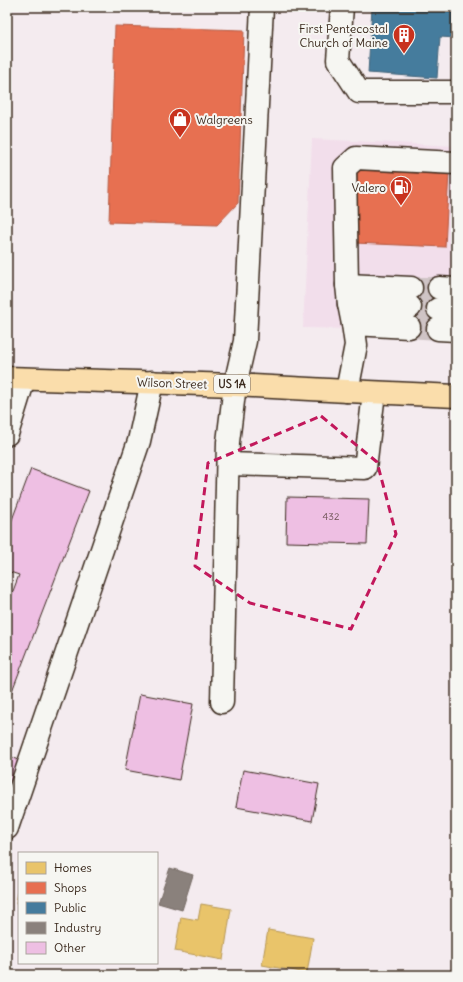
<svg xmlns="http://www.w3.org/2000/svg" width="463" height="982" viewBox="0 0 463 982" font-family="Delius,sans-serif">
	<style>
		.built { fill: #f2deeb }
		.homes { fill: #e9c46a; stroke: #b59653 }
		.shops { fill: #e76f51; stroke: #b35a42 }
		.public { fill: #457b9d; stroke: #426377 }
		.industry { fill: #8a817c; stroke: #726760 }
		.building { fill: #eebfe3; stroke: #3b2a1e }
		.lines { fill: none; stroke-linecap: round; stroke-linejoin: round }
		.minor-tunnel { stroke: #cfc4c5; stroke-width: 22; stroke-dasharray: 22 11; stroke-linecap: butt }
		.minor-casing { stroke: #3b2a1e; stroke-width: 25 }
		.major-casing { stroke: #3b2a1e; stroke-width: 25 }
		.minor { stroke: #f6f6f2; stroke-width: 22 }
		.major { stroke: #faddab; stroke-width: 22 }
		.marked { fill: none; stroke: #c2185b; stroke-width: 3; stroke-dasharray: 8 5; stroke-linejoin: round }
		.labels { text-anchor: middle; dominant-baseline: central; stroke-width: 4; stroke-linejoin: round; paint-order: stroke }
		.number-label { font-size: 10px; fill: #684f4f }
		.shield { fill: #f6f6f2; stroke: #73675e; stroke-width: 1 }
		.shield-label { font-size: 11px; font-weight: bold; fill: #3b2a1e }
		.poi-label { font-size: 12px; fill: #3b2a1e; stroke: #f6f6f2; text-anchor: end }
		.street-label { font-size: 12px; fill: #3b2a1e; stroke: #f6f6f2 }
	</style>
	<rect width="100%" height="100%" fill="#f4ebef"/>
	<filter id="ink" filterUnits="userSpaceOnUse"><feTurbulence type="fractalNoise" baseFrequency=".025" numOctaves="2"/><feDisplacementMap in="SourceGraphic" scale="8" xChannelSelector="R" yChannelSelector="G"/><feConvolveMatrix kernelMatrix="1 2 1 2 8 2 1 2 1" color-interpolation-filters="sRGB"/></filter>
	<g filter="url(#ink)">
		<path class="built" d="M312 139 456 146V331L303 328Z"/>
		<g class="homes">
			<path d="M19 887V904L16 903Z"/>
			<path d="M201 904 231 909 223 960 175 951 181 917 198 920Z"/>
			<path d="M268 930 313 938 307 973 262 965Z"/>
		</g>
		<g class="shops">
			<path d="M115 26 244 30 238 203 217 225 109 222Z"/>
			<path d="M358 167 449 172 445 247 354 243Z"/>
			<path d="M411 283 439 284 437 335H409Z"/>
		</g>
		<path class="public" d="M372 7H456V38L440 37 437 78 368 73Z"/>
		<path class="industry" d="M170 868 193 875 182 910 158 903Z"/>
		<g class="building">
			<path d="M31 469 89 491 7 704V607L19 575 7 571V533Z"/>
			<path d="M287 497 369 499 367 544 286 542Z"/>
			<path d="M140 694 193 704 179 780 125 770Z"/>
			<path d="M7 756 20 760 7 793Z"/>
			<path d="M243 770 319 784 312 821 236 807Z"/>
		</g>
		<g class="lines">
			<g class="minor-tunnel">
				<path d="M411 288H439"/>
				<path d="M410 307 438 309"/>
				<path d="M409 327 438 329"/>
			</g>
			<g class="minor-casing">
				<g id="minor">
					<path d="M342 7 338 60 359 92H456"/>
					<path d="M347 285 411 288"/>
					<path d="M439 288 456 289"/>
					<path d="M349 304 410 307"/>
					<path d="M438 309 456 310"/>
					<path d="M353 324 409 327"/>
					<path d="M438 329 456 330"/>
					<path d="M347 391 356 345 353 324 349 304 347 285 345 168 356 158 456 163"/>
					<path d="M7 434 24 379"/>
					<path d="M228 464 365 468 374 393"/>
					<path d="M222 702 228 442 235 385 245 341 262 7"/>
					<path d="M7 828 139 441 152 382"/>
				</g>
			</g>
			<g class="major-casing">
				<path id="major" d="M7 378 235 385 347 391 456 396"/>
			</g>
			<use href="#minor" class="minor"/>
			<use href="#major" class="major"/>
		</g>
	</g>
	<path class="marked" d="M321 416 377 462 396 534 351 629 250 603 195 566 208 463Z"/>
	<defs>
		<g id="building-pin" transform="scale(1.15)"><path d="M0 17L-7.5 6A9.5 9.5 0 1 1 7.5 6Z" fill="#c8321e" stroke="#f6f6f2"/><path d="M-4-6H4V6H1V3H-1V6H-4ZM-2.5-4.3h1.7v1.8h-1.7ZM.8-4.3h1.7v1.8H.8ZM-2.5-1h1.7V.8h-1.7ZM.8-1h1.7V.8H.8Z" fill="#fff"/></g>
		<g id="shop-pin" transform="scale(1.15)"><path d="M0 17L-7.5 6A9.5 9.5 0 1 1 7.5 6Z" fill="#c8321e" stroke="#f6f6f2"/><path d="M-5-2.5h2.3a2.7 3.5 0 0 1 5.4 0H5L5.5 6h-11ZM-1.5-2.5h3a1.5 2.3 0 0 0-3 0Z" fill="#fff"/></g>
		<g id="fuel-pin" transform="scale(1.15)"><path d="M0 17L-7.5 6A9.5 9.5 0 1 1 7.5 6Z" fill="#c8321e" stroke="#f6f6f2"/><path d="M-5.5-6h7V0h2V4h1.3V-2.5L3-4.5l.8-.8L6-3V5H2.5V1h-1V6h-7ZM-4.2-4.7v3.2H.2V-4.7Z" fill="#fff"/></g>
	</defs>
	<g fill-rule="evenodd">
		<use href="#building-pin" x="404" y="35"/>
		<use href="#shop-pin" x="180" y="119"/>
		<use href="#fuel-pin" x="401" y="187"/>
	</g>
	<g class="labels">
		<g class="number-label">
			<text x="331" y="516">432</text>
		</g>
		<rect class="shield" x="214" y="375" width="36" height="18" rx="3"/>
		<g class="shield-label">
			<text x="232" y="384">US 1A</text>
		</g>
		<g class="poi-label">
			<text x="388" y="28">First Pentecostal<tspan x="388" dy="14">Church of Maine</tspan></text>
			<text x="196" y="119" text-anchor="start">Walgreens</text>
			<text x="386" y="187">Valero</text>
		</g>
		<g class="street-label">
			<text transform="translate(172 383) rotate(2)">Wilson Street</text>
		</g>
	</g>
	<rect width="463" height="982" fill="none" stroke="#f6f6f2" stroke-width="24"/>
	<rect x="12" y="12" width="439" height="958" fill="none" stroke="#3b2a1e" stroke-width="1.5" filter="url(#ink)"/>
	<rect x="18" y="852" width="140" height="112" fill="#f6f6f2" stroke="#aba49d"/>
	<rect x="26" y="862" width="20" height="12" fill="#e9c46a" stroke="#aba49d"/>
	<text x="54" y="872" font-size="12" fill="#3b2a1e">Homes</text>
	<rect x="26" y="882" width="20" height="12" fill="#e76f51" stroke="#aba49d"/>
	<text x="54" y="892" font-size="12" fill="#3b2a1e">Shops</text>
	<rect x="26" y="902" width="20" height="12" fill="#457b9d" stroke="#aba49d"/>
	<text x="54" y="912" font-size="12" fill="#3b2a1e">Public</text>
	<rect x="26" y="922" width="20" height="12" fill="#8a817c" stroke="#aba49d"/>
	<text x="54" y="932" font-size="12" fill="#3b2a1e">Industry</text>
	<rect x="26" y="942" width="20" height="12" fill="#eebfe3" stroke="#aba49d"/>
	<text x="54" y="952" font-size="12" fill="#3b2a1e">Other</text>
</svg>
